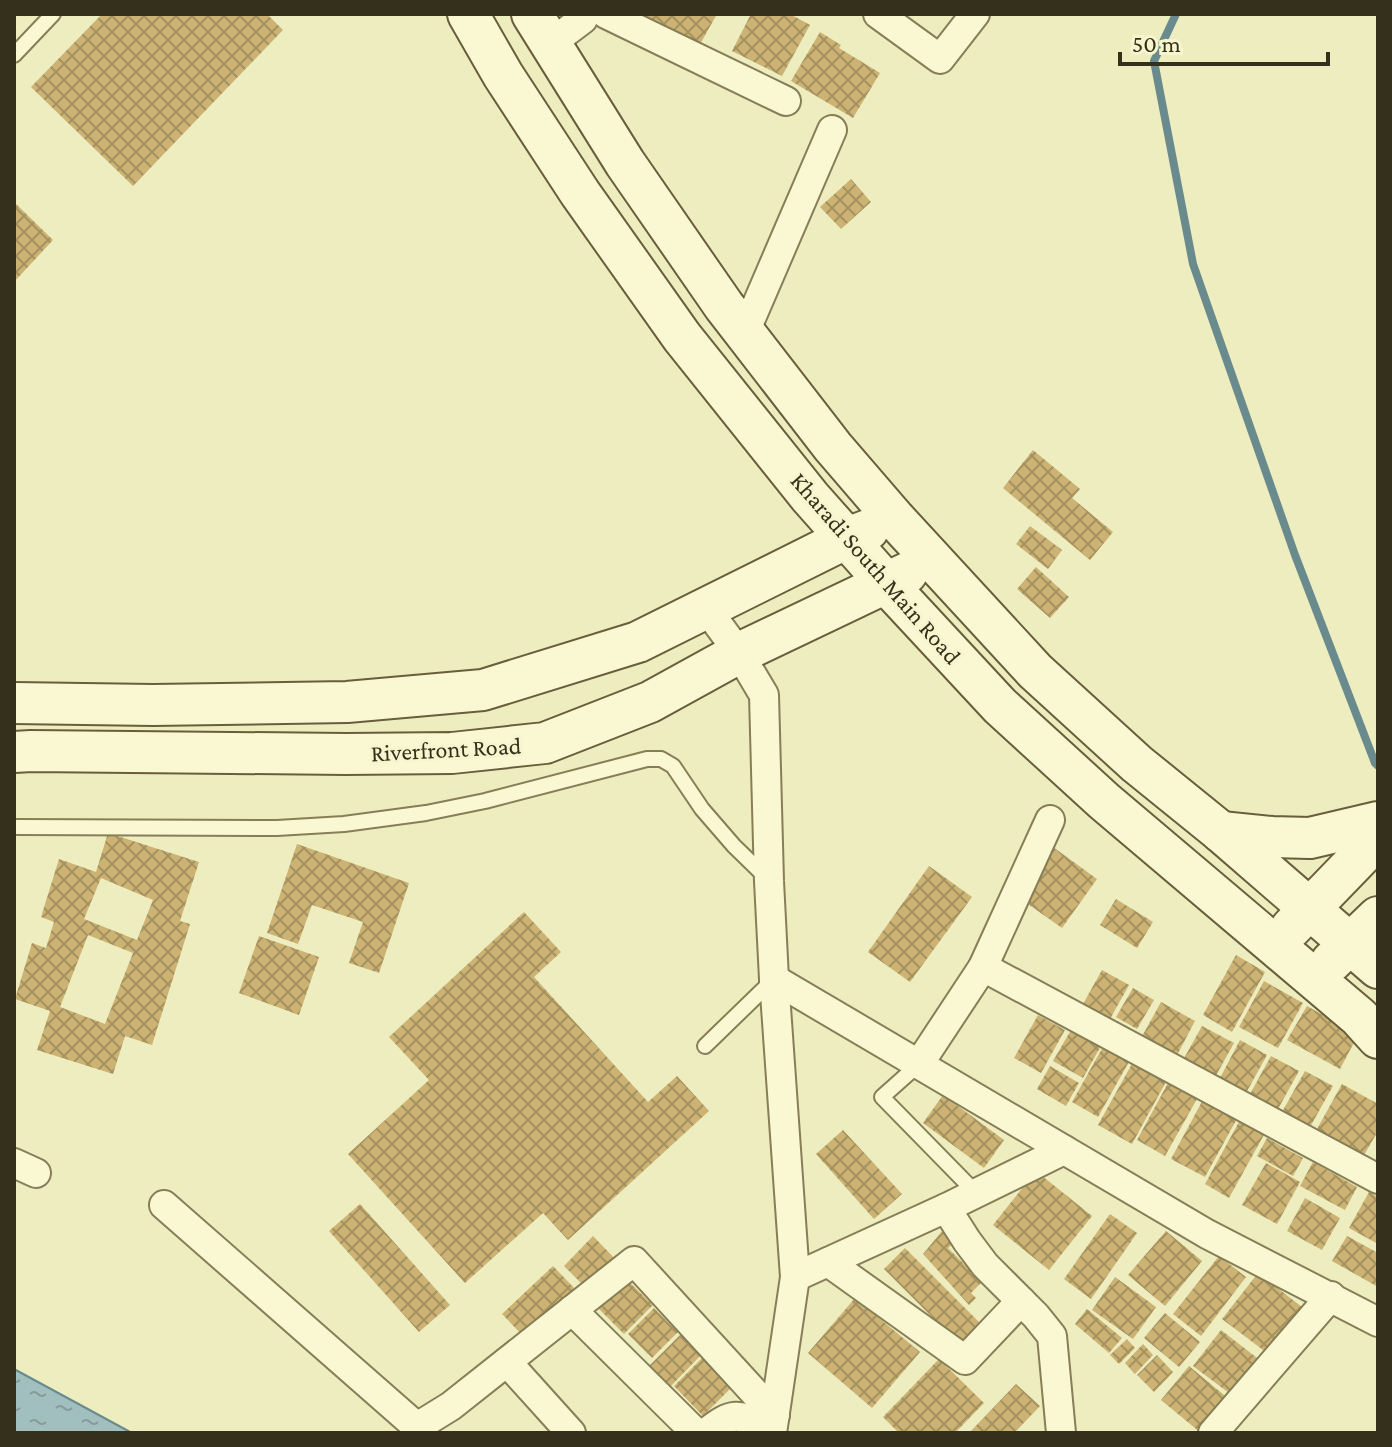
<svg xmlns="http://www.w3.org/2000/svg" width="1392" height="1447" viewBox="0 0 1392 1447" font-family="'Crimson Pro',serif">
	<style>
		.water { fill: url(#water-ripples); stroke: #698b8d; stroke-width: 2 }
		.lines { fill: none; stroke-linecap: round; stroke-linejoin: round }
		.stream { stroke: #698b8d; stroke-width: 8 }
		.building { fill: url(#building-cross-hatch); fill-rule: evenodd }
		.lane-casing { stroke: #867e57; stroke-width: 18 }
		.street-casing { stroke: #867e57; stroke-width: 32 }
		.secondary-casing { stroke: #685e3b; stroke-width: 44 }
		.lane { stroke: #f9f8d2; stroke-width: 14 }
		.street { stroke: #f9f8d2; stroke-width: 28 }
		.secondary { stroke: #f9f8d2; stroke-width: 40 }
		.labels { text-anchor: middle; dominant-baseline: central; stroke-width: 6; stroke-linejoin: round; paint-order: stroke }
		.street-label { font-size: 24px; fill: #35301c; stroke: #f5f5ce }
	</style>
	<defs>
		<pattern id="water-ripples" width="26" height="14" patternUnits="userSpaceOnUse" patternTransform="scale(2)"><rect width="26" height="14" fill="#a2bfbf"/><path d="M2 4q2-2 4 0t4 0M15 11q2-2 4 0t4 0" fill="none" stroke="#859c9a"/></pattern>
		<pattern id="building-cross-hatch" width="8" height="8" patternUnits="userSpaceOnUse" patternTransform="scale(2)"><rect width="8" height="8" fill="#ccb374"/><path d="M0 0l8 8M0 8l8-8" fill="none" stroke="#a6925e"/></pattern>
	</defs>
	<rect width="100%" height="100%" fill="#eeedbf"/>
	<path class="water" d="M14 1369 132 1433H14Z"/>
	<g class="lines">
		<path class="stream" d="M1176 14 1154 61 1193 264 1295 555 1375 763 1378 766"/>
	</g>
	<g class="building">
		<path d="M102 14H267L283 30 133 186 31 87Z"/>
		<path d="M632 14H717L694 55Z"/>
		<path d="M751 14H790L810 25 782 76 732 51Z"/>
		<path d="M820 32 841 45 839 48 880 73 853 118 791 81Z"/>
		<path d="M851 179 871 202 841 229 820 207Z"/>
		<path d="M14 202 53 240 14 282Z"/>
		<path d="M1033 450 1080 489 1072 498 1113 532 1090 560 1003 488Z"/>
		<path d="M1030 526 1062 550 1048 569 1016 544Z"/>
		<path d="M1036 567 1069 597 1050 618 1017 589Z"/>
		<path d="M108 833 199 862 180 921 190 924 152 1045 125 1036 113 1074 37 1050 50 1011 15 999 32 943 46 948 54 922 41 917 59 859 96 872ZM101 878 153 900 137 940 84 919ZM88 935 133 953 105 1024 60 1007Z"/>
		<path d="M297 844 409 883 379 973 349 963 363 922 312 905 298 944 267 933Z"/>
		<path d="M1053 847 1097 879 1062 928 1018 897Z"/>
		<path d="M929 866 972 897 910 982 868 952Z"/>
		<path d="M1116 899 1153 922 1137 948 1100 925Z"/>
		<path d="M524 912 561 952 534 977 648 1102 677 1076 709 1111 568 1240 543 1213 465 1283 348 1154 429 1080 389 1037Z"/>
		<path d="M259 936 319 957 299 1015 239 993Z"/>
		<path d="M1236 955 1265 972 1232 1032 1203 1015Z"/>
		<path d="M1102 970 1129 985 1110 1019 1083 1004Z"/>
		<path d="M1264 981 1303 1003 1278 1048 1239 1027Z"/>
		<path d="M1133 988 1154 1000 1137 1029 1116 1017Z"/>
		<path d="M1161 1002 1195 1021 1175 1059 1140 1040Z"/>
		<path d="M1307 1006 1358 1035 1340 1069 1287 1040Z"/>
		<path d="M1038 1015 1065 1030 1041 1073 1014 1058Z"/>
		<path d="M1202 1026 1234 1043 1214 1079 1182 1062Z"/>
		<path d="M1071 1030 1101 1046 1083 1078 1053 1061Z"/>
		<path d="M1240 1040 1267 1055 1246 1093 1220 1078Z"/>
		<path d="M1104 1045 1130 1060 1098 1117 1072 1102Z"/>
		<path d="M1271 1056 1299 1071 1278 1109 1250 1094Z"/>
		<path d="M1133 1062 1167 1080 1132 1144 1098 1125Z"/>
		<path d="M1050 1066 1079 1083 1066 1106 1037 1089Z"/>
		<path d="M1305 1071 1333 1086 1310 1127 1282 1112Z"/>
		<path d="M1168 1083 1197 1099 1165 1156 1137 1140Z"/>
		<path d="M1342 1084 1378 1104V1131L1364 1155 1317 1129Z"/>
		<path d="M943 1095 1004 1140 984 1168 923 1123Z"/>
		<path d="M1205 1096 1239 1115 1205 1177 1171 1159Z"/>
		<path d="M1240 1120 1265 1133 1229 1198 1205 1184Z"/>
		<path d="M843 1130 902 1194 874 1219 816 1154Z"/>
		<path d="M1267 1138 1303 1158 1293 1176 1257 1156Z"/>
		<path d="M1313 1162 1357 1187 1345 1210 1300 1186Z"/>
		<path d="M1266 1163 1300 1182 1277 1224 1242 1205Z"/>
		<path d="M1036 1171 1092 1216 1049 1270 993 1225Z"/>
		<path d="M1369 1192 1378 1197V1244L1349 1228Z"/>
		<path d="M1305 1198 1340 1218 1322 1250 1287 1231Z"/>
		<path d="M360 1204 450 1305 419 1332 329 1231Z"/>
		<path d="M1110 1214 1137 1233 1091 1299 1064 1279Z"/>
		<path d="M943 1230 955 1242 948 1248 969 1269 975 1262 988 1276 971 1293 976 1298 969 1305 923 1254Z"/>
		<path d="M1166 1231 1202 1261 1165 1306 1128 1275Z"/>
		<path d="M593 1236 619 1263 590 1292 564 1266Z"/>
		<path d="M1347 1236 1378 1253V1287L1332 1261Z"/>
		<path d="M905 1248 982 1325 961 1346 884 1269Z"/>
		<path d="M1219 1256 1246 1277 1201 1336 1173 1314Z"/>
		<path d="M553 1266 576 1290 525 1338 502 1314Z"/>
		<path d="M1258 1273 1302 1307 1267 1353 1222 1319Z"/>
		<path d="M1115 1277 1156 1307 1133 1339 1092 1310Z"/>
		<path d="M625 1278 653 1305 624 1334 597 1307Z"/>
		<path d="M855 1298 920 1352 872 1408 808 1353Z"/>
		<path d="M654 1308 678 1332 652 1358 628 1334Z"/>
		<path d="M1087 1309 1122 1338 1109 1353 1075 1324Z"/>
		<path d="M1165 1313 1200 1342 1179 1367 1144 1338Z"/>
		<path d="M1221 1330 1261 1361 1233 1396 1193 1366Z"/>
		<path d="M683 1332 703 1353 670 1387 649 1366Z"/>
		<path d="M1127 1339 1135 1348 1119 1364 1110 1355Z"/>
		<path d="M1143 1344 1153 1355 1135 1374 1125 1363Z"/>
		<path d="M1157 1355 1173 1372 1154 1392 1137 1375Z"/>
		<path d="M703 1357 733 1386 703 1416 674 1386Z"/>
		<path d="M939 1359 984 1403 955 1433H899L883 1417Z"/>
		<path d="M1189 1366 1230 1400 1201 1433 1161 1400Z"/>
		<path d="M1016 1384 1040 1406 1014 1433H969Z"/>
	</g>
	<g class="lines">
		<g class="lane-casing">
			<g id="lane">
				<path d="M14 55 53 14"/>
				<path d="M17 827 277 828 344 824 426 813 485 801 647 759H661L673 766 702 809 734 846 769 880"/>
				<path d="M705 1046 774 979"/>
				<path d="M919 1064 882 1097 976 1193"/>
			</g>
		</g>
		<g class="street-casing">
			<g id="street">
				<path d="M606 14 786 101"/>
				<path d="M878 14 940 59 975 14"/>
				<path d="M550 44 583 19 585 14"/>
				<path d="M745 332 832 130"/>
				<path d="M706 608 739 653 764 695 769 881 774 979 795 1277 772 1433"/>
				<path d="M983 967 1378 1179"/>
				<path d="M774 979 1207 1234 1378 1322"/>
				<path d="M919 1064 983 967 1050 820"/>
				<path d="M14 1163 36 1173"/>
				<path d="M164 1205 417 1427 451 1406 634 1261 775 1415"/>
				<path d="M946 1208 967 1241 985 1265 1036 1316 1052 1336 1061 1433"/>
				<path d="M828 1262 965 1360 1021 1301"/>
				<path d="M795 1277 946 1208 1064 1150"/>
				<path d="M572 1310 696 1433"/>
				<path d="M507 1362 571 1433"/>
				<path d="M706 1433C735 1409 740 1415 772 1429"/>
				<path d="M1213 1433 1331 1296"/>
			</g>
		</g>
		<g class="secondary-casing">
			<g id="secondary">
				<path d="M468 14 503 75 580 193 682 337 810 497 896 594 1000 706 1104 801 1359 1017 1378 1038"/>
				<path d="M532 14 625 163 724 306 833 447 895 519 1035 671 1137 764 1221 832 1378 968"/>
				<path d="M14 703 153 705 347 702 483 690 638 642 847 538 868 530"/>
				<path d="M14 752 31 751 346 754 452 753 545 743 650 702 739 653 907 573"/>
				<path d="M1221 832 1272 837 1310 838 1378 822"/>
				<path d="M1291 928 1378 838"/>
				<path d="M1331 962 1378 917"/>
			</g>
		</g>
		<use href="#lane" class="lane"/>
		<use href="#street" class="street"/>
		<use href="#secondary" class="secondary"/>
	</g>
	<g class="labels">
		<g class="street-label">
			<text transform="translate(876 568) rotate(49)">Kharadi South Main Road</text>
			<text transform="translate(446 749) rotate(-3)">Riverfront Road</text>
		</g>
	</g>
	<rect width="1392" height="1447" fill="none" stroke="#35301c" stroke-width="32"/>
	<path d="M1120 52v12h208v-12" fill="none" stroke="#35301c" stroke-width="4"/>
	<text x="1132" y="52" font-size="24" fill="#35301c" stroke="#f5f5ce" stroke-width="6" paint-order="stroke">50 m</text>
</svg>
